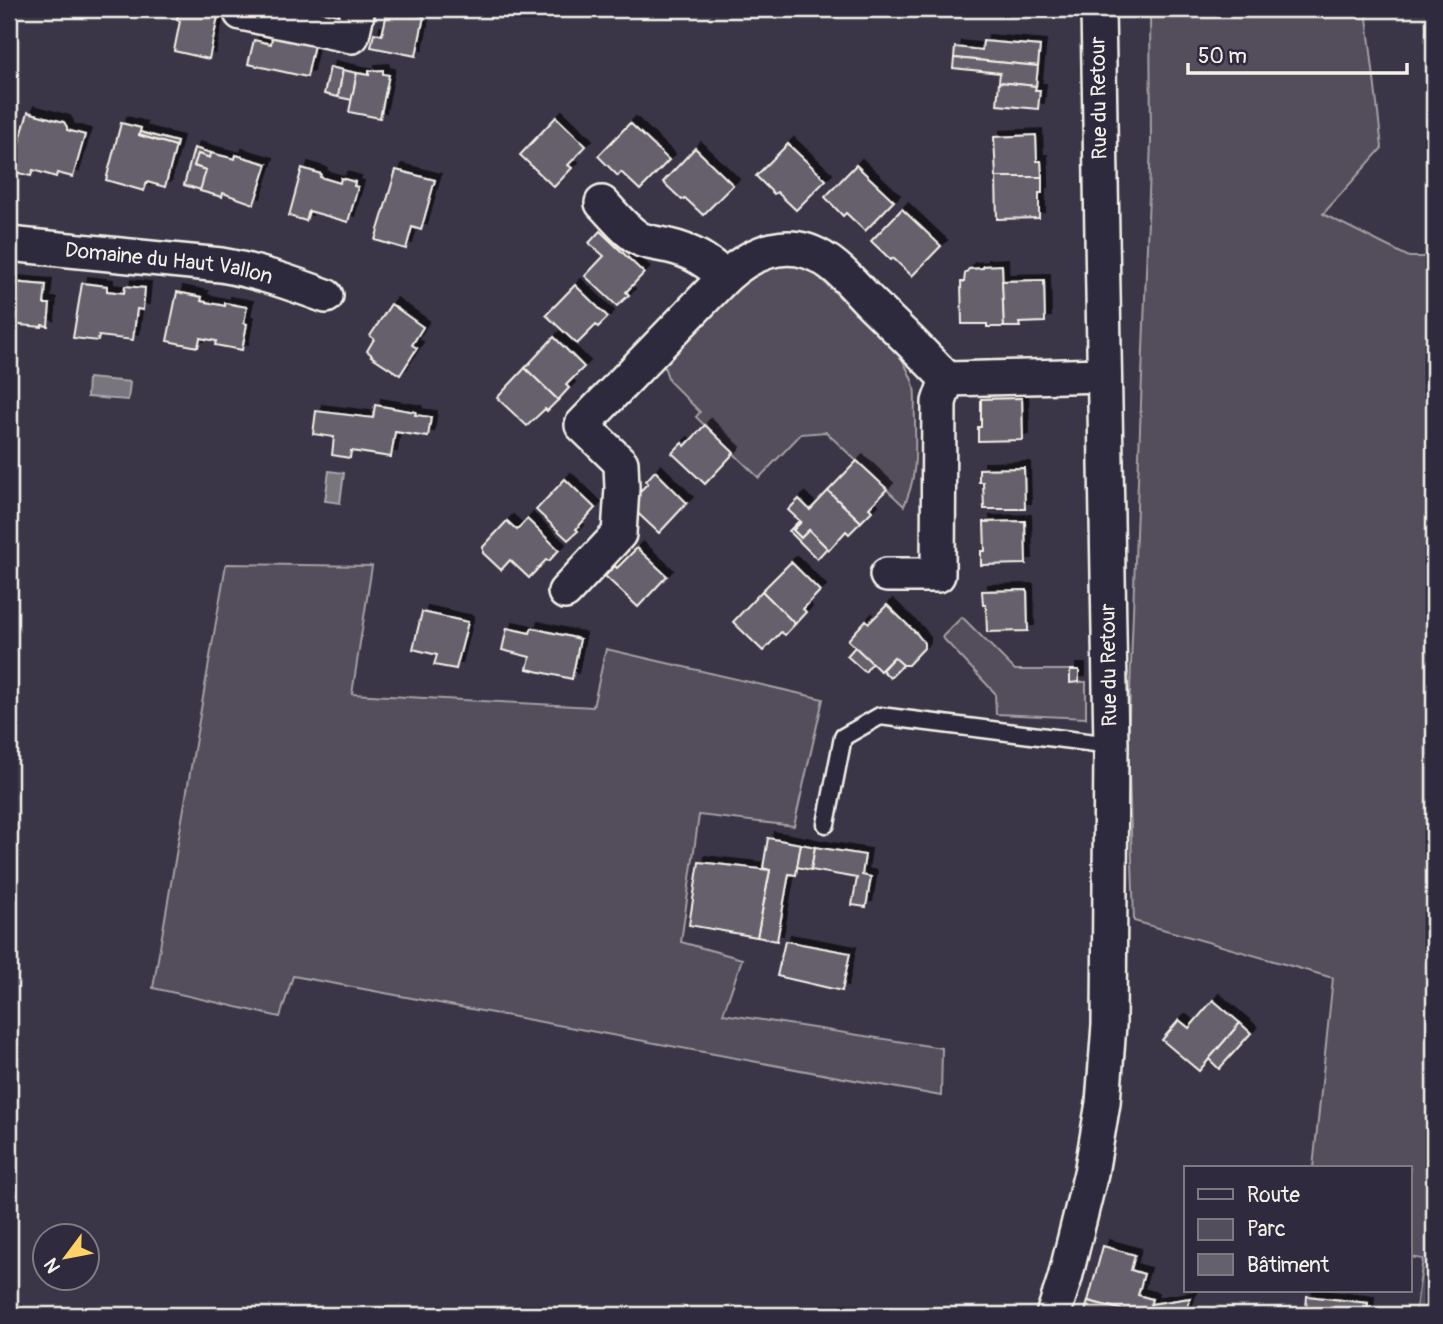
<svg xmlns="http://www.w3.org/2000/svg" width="1443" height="1324" viewBox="0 0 1443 1324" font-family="Pangolin,sans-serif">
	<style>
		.green { fill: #534e5c; stroke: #a4a0a2; stroke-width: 2 }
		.water { fill: #78747b; stroke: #aaa6a7; stroke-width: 2 }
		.building { fill: #65616c; stroke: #f4f1e8; stroke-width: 2; filter: url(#shadow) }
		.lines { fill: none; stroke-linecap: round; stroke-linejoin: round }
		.lane-casing { stroke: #f4f1e8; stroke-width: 21 }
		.street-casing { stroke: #f4f1e8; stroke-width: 38 }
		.lane { stroke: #2f2a3d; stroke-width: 16 }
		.street { stroke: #2f2a3d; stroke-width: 33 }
		.labels { text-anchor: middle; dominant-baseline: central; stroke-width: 5; stroke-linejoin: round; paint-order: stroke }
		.street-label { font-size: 21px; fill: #f4f1e8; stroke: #2f2a3d }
	</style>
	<defs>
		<filter id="shadow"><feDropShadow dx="6" dy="-6" stdDeviation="0" flood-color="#0009"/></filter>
	</defs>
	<rect width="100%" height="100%" fill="#3b3647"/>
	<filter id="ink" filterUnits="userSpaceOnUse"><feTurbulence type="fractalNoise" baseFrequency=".0143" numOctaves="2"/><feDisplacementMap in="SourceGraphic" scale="14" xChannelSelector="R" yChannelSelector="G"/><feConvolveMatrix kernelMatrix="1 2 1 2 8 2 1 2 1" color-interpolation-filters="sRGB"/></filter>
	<g filter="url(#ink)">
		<g class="green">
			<path d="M1150 9H1366L1382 148 1323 214 1409 257H1434V1315H1415L1423 1259 1410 1257V1168H1313L1333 978 1134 921 1128 743 1151 141Z"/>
			<path d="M768 260 800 264 815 273 901 357C906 367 912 377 914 387 916 398 914 410 915 420 915 453 918 474 904 506L826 432 801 434 759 478 696 417 700 412 669 381 663 363 668 348Z"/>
			<path d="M226 564 372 566 352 694 593 707 606 649 823 699 794 826 699 815 681 942 742 959 723 1014 942 1048 941 1096 293 976 280 1017 153 988Z"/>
			<path d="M962 617 1015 670H1070V682H1086V718L996 714 995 693 942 637Z"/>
		</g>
		<g class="water">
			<path d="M88 378 130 382 128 400 87 397Z"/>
			<path d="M329 471 344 473 340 503 325 501Z"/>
		</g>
		<g class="building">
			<path d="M179 9H205L219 12 209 59 174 51 180 21 177 20Z"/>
			<path d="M388 9H409V13L424 16 416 56 371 47 374 33 382 35Z"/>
			<path d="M274 26 316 35 307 77 248 64 254 40 271 44Z"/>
			<path d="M983 41 1040 46 1038 66 954 58 955 47 982 50Z"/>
			<path d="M954 58 1038 66 1036 86 999 82 1000 73 953 68Z"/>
			<path d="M330 67 343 70 338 97 324 94Z"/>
			<path d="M343 70 357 73 352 100 338 97Z"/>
			<path d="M383 70V74L389 75 380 118 349 112 357 73 369 75V71Z"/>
			<path d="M999 82 1036 86 1035 90H1040L1038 109 997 105Z"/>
			<path d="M28 112 64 122 67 127V130L85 135 73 177 57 173 56 177 33 170 31 176 11 171Z"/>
			<path d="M556 117 586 146 568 165 572 168 554 187 520 155Z"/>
			<path d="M121 123 141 128 139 135 176 146 165 187 147 182 144 191 106 180Z"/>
			<path d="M630 123 669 160 640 190 621 172 618 176 598 156Z"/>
			<path d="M140 132 177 142 176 146 139 135Z"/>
			<path d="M1036 135 1037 161H1041L1042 177H996L994 137Z"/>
			<path d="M788 144 826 180 796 210 777 192 774 194 756 176Z"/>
			<path d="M194 148 211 153 210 158 198 154 194 166 206 170 201 190 184 185Z"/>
			<path d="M695 148 733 185 703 215 685 198 682 200 663 182Z"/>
			<path d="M211 153 235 159 236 155 267 164 254 204 223 193 222 197 200 191 206 170 194 166 198 154 210 158Z"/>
			<path d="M856 165 894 201 865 231 846 213 843 216 825 197Z"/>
			<path d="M302 168 321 174 320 177 340 183 341 178 355 182 354 186 358 187 348 222 309 211 306 221 289 216Z"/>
			<path d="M396 170 435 180 421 230 412 227 406 249 375 240Z"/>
			<path d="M996 177H1042V193H1039V218L997 219Z"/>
			<path d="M902 209 941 246 912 276 893 258 891 260 871 241Z"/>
			<path d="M600 231 644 273 626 292 629 295 617 306 585 276 604 256 589 243Z"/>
			<path d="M1002 265 1004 327H987V324H962L961 282H964L965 274 969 269 983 268V266Z"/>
			<path d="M9 275H12V282L46 285 44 304H50L48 326 42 325V327L9 324Z"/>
			<path d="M1044 280 1045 322 1019 323 1020 327H1004L1002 281Z"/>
			<path d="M82 283 107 286V291L124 293 125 286 145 288 143 310 137 309 133 340 99 336 98 341 73 338Z"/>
			<path d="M575 285 608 317 598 327 596 325 577 344 546 315Z"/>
			<path d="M177 292 202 297 201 301 225 306V303L247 307 244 323 247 324 242 350 215 345 216 341 200 338 198 347 167 341Z"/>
			<path d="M391 304 423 327 412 345 417 348 400 375 371 356 372 355 367 351 374 339 370 336Z"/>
			<path d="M554 337 584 367 566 385 569 388 558 400 525 368Z"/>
			<path d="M525 368 558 400 547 411 545 409 527 426 497 398Z"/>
			<path d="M1022 398 1023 440 978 441V427H981V399Z"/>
			<path d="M375 405 416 412 415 415 431 417 428 437 395 432 391 457 351 451 350 458 332 455 334 437 313 434 316 411 373 418Z"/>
			<path d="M705 425 734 453 705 484 672 453 682 443 685 446Z"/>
			<path d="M857 461 887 489 869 508 872 511 861 522 828 491Z"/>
			<path d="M1024 468 1025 509H984L983 482H979V469Z"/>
			<path d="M655 471 687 503 659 533 628 504 648 483 646 481Z"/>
			<path d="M565 479 595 508 576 529 578 531 568 540 536 510Z"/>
			<path d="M828 491 861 522 849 534 846 531 829 550 809 530 801 538 793 530 801 522 788 510 799 499 810 510Z"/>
			<path d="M527 519 559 550 549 561 546 560 529 578 510 560 501 570 483 553V547L507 521 517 530Z"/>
			<path d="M799 521 801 522 793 530 801 538 809 530 827 548 817 559 789 531Z"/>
			<path d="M1025 521 1026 564 981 565V551H985L984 522Z"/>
			<path d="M637 548 667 576 638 607 605 576 615 566 617 568Z"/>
			<path d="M791 562 820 591 803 609 806 612 795 624 762 591Z"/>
			<path d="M1027 590 1028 631 987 632 986 605H983L982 591Z"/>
			<path d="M762 591 795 624 785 635 781 632 763 651 733 622Z"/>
			<path d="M887 605 917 634 924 643V648L908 665H903L894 657 880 671 848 640 866 620 869 623Z"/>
			<path d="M422 612 468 622 456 669 434 665 437 655 413 649Z"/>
			<path d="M507 628 530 633 532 628 580 639 572 679 527 669 530 657 502 650Z"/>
			<path d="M855 647 872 663 865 672 847 656Z"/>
			<path d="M894 657 903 665 890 678 882 670Z"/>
			<path d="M1070 670H1079V682L1070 683Z"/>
			<path d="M768 838 801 844 796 875 789 874 777 941 757 937 770 870 763 868Z"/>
			<path d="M801 844 815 847 811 870 797 867Z"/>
			<path d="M815 847 865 855 862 875 871 877 866 907 852 905 857 878 811 870Z"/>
			<path d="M699 862 770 870 757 937 689 925Z"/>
			<path d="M785 941 850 953 842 991 777 976Z"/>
			<path d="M1213 1000 1240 1023 1199 1071 1162 1040 1179 1020 1189 1028Z"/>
			<path d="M1240 1023 1251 1033 1219 1069 1209 1059Z"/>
			<path d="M1103 1246 1135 1255 1131 1270 1144 1274 1138 1295 1152 1299 1147 1315H1142L1088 1301Z"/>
			<path d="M1307 1296 1368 1303 1367 1315H1330V1312L1306 1309Z"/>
			<path d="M1190 1298 1185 1315H1147L1151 1304Z"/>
			<path d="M1088 1301 1142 1315H1084Z"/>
		</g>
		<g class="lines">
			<g class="lane-casing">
				<path id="lane" d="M826 824 843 737 880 716 1111 745"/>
			</g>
			<g class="street-casing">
				<g id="street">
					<path d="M241 13 352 36 358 9"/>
					<path d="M602 203C614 215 627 233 642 240 651 243 660 244 669 246 692 251 708 262 725 277"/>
					<path id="s1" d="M9 244 221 265C257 271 291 283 326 296"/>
					<path d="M887 575H938L939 402 947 379 1104 375"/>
					<path d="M565 592 619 534 622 488 621 463 582 425 725 277C755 250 791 236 827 261 843 271 857 289 870 302 896 327 922 353 947 379"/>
					<path d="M1053 1315 1065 1278 1091 1173 1103 1103 1109 1025 1111 745 1098 9"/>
				</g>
			</g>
			<use href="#lane" class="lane"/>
			<use href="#street" class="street"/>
		</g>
	</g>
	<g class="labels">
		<g class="street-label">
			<text transform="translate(1099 98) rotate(-91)">Rue du Retour</text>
			<text stroke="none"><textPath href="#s1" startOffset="161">Domaine du Haut Vallon</textPath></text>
			<text transform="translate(1109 665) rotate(-91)">Rue du Retour</text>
		</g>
	</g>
	<rect width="1443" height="1324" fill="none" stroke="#2f2a3d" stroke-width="35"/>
	<rect x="18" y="18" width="1408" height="1289" fill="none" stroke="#f4f1e8" stroke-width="2.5" filter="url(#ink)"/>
	<rect x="1184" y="1166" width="228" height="126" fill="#2f2a3d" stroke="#7e7a81" stroke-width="2"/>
	<rect x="1198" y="1189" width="35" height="10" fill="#2f2a3d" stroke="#7e7a81" stroke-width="2"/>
	<text x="1247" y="1202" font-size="21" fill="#f4f1e8">Route</text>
	<rect x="1198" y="1219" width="35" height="21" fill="#534e5c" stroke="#7e7a81" stroke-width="2"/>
	<text x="1247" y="1236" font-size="21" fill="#f4f1e8">Parc</text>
	<rect x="1198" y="1254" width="35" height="21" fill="#65616c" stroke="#7e7a81" stroke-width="2"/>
	<text x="1247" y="1272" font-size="21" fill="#f4f1e8">Bâtiment</text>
	<g transform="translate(66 1257) rotate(238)"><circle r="33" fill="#2f2a3d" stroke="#7e7a81" stroke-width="2"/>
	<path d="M0-5L12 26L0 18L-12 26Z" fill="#ffd166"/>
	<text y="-10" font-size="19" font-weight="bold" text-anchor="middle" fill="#f4f1e8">N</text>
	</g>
	<path d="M1188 63v10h219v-10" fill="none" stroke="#f4f1e8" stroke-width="3.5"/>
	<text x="1198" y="63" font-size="21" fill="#f4f1e8" stroke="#2f2a3d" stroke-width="5" paint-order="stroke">50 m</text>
</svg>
